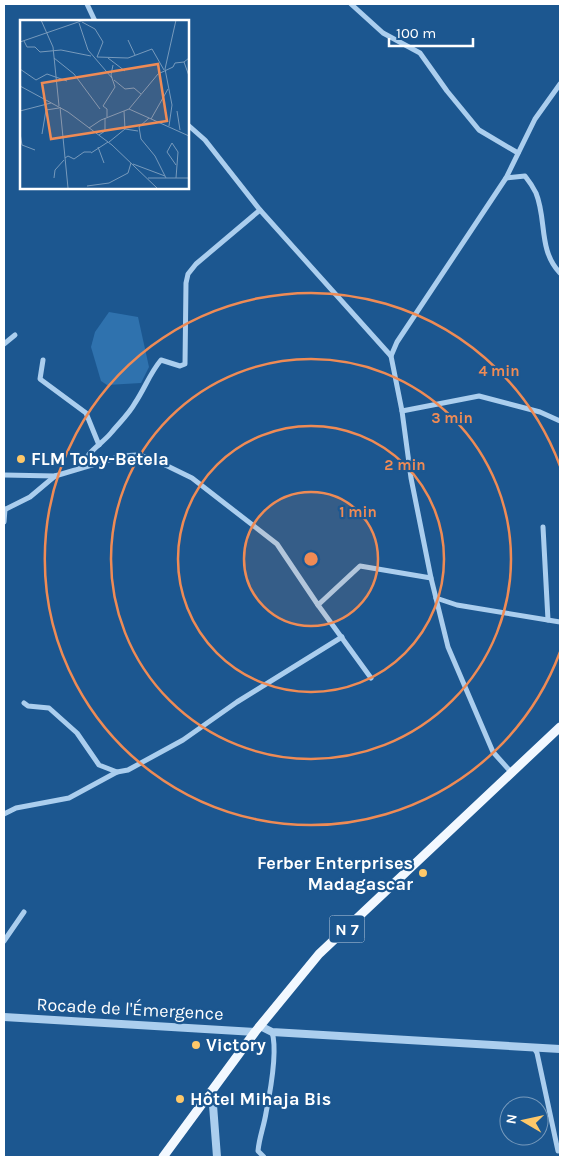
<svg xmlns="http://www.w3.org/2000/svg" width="564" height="1161" viewBox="0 0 564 1161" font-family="Karla,sans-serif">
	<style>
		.green { fill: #2f72ae }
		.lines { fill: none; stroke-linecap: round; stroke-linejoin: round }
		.minor { stroke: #abceee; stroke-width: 5 }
		.tertiary { stroke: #abceee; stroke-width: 8 }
		.primary { stroke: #f2f8ff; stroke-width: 9 }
		.ring { fill: none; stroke: #ef8b55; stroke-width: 2.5 }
		.poi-dot { fill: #fec869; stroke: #1c5790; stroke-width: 2 }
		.labels { text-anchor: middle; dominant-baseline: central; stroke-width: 4.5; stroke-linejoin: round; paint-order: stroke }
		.shield { fill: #1c5790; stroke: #bbcdde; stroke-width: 1 }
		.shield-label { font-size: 16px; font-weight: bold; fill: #fff }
		.poi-label { font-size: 18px; font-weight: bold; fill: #fff; stroke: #1c5790; text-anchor: start }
		.street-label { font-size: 18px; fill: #fff; stroke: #1c5790 }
		.inset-road { fill: none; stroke: #779abc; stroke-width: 1 }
		.view { fill: #ef8b55; fill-opacity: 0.15; stroke: #ef8b55; stroke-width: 2.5 }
		.inset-edge { fill: none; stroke: #fff; stroke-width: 2.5 }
		.centre { fill: #ef8b55; stroke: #1c5790; stroke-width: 2.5 }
		.ring-label { font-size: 15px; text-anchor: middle; font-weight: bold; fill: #ef8b55; stroke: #1c5790; stroke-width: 4.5; stroke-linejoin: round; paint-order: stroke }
	</style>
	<rect width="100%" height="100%" fill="#1c5790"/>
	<path class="green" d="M109 312 138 317 149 367 141 383 107 385 101 381 91 347 95 332Z"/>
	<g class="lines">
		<g class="minor">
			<path d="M87 4 95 21"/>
			<path d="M351 4 383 33 420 53 447 91 479 130 518 153"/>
			<path d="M188 125 205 140 260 210 391 356 402 411 411 478 431 578 448 647 493 752 511 772"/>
			<path d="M506 178 525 176C529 181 533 187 536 193 547 220 538 250 560 273"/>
			<path d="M4 344 15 335"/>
			<path d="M391 356 397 342 506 178 535 119 560 84"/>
			<path d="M43 360 40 379 86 413 99 445"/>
			<path d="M402 411 479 396 540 412 560 421"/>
			<path d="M82 467C87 451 101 445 111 433 119 423 129 414 135 403 145 388 150 373 161 360L180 366 185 364 186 283 188 274 196 264 260 210"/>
			<path d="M4 475 55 476 122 456 137 455 151 458 192 478 277 544 318 605 360 566 431 578"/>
			<path d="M4 510 30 497 55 476"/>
			<path d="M4 522 5 509"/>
			<path d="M543 527 548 620"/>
			<path d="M436 598 457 605 560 622"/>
			<path d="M318 605 371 678"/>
			<path d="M24 703 28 706 49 708 77 733 99 765 117 772"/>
			<path d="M4 814 16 808 69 798 117 772 128 770 183 740 237 702 342 637"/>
			<path d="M4 941 24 912"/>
			<path d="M534 1048 537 1053 558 1151"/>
			<path d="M264 1157 258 1151C259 1138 264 1126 266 1113 270 1093 278 1051 272 1032"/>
		</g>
		<g class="tertiary">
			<path d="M4 1017 255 1032"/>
			<path d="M260 1026 272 1032 560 1049"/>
			<path d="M212 1092 217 1157"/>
		</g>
		<path class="primary" d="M163 1157 255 1032 319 954 560 727"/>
	</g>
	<circle cx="311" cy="559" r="67" fill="#ef8b55" fill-opacity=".12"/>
	<g class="ring">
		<circle cx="311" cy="559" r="67"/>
		<circle cx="311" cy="559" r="133"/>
		<circle cx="311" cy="559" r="200"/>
		<path d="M560 652A266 266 0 1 1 560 466"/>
	</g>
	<g class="poi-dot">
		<circle cx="21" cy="459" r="5"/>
		<circle cx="423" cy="873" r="5"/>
		<circle cx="196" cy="1045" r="5"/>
		<circle cx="180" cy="1099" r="5"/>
	</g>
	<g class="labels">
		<rect class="shield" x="329.5" y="915.5" width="35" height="27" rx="4"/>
		<g class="shield-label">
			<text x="347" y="929">N 7</text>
		</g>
		<g class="poi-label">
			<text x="31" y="459">FLM Toby-Betela</text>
			<text x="413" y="863" text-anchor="end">Ferber Enterprises<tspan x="413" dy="21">Madagascar</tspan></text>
			<text x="206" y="1045">Victory</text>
			<text x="190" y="1099">Hôtel Mihaja Bis</text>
		</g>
		<g class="street-label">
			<text transform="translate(130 1009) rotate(3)">Rocade de l'Émergence</text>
		</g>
	</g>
	<g transform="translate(20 20)">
		<rect width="169" height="169" fill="#1c5790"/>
		<path class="inset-road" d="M21 0 33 27 39 86M62 2 75 9 83 22 77 37M59 3 68 30 92 58M108 20 115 35M4 21 7 27H15L20 32 41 30 71 36M0 22 64 0M77 37 108 38 132 29 144 50M34 38 54 54 80 89M88 38 105 51M169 38 164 42 169 56M0 49 16 60 27 54 47 61M94 60 105 69 114 68 121 74M0 66 48 92 92 125 137 168M40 87 48 168M109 89 169 116M0 91 31 83M104 91 105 109 118 111M157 91 160 110M87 97V89L83 86 95 67 91 55 93 45M129 98 119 107 121 119 135 136 146 158M131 99 148 69M149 106 152 85 145 49 156 0M69 108 81 100 109 89 138 54 153 47 155 43 164 42M0 113 2 125 15 130M22 114 26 90 39 88M79 115 85 111V98M89 122 105 109M78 127 84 143M71 133 88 122M45 138 48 136 54 139 64 132H71M113 144 145 156M156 145 147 132 152 123 158 132 156 158M34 158 35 150 44 140M128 158H169M67 166 89 163 108 153 111 143"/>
		<path class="view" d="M138 44 147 101 31 119 22 63Z"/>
		<rect width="169" height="169" class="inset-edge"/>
	</g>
	<circle cx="311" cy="559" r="8" class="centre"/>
	<g class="ring-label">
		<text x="499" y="376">4 min</text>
		<text x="452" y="423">3 min</text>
		<text x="405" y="470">2 min</text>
		<text x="358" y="517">1 min</text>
	</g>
	<rect width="564" height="1161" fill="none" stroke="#ffffff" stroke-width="10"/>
	<g transform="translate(524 1121) rotate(279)"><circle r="24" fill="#1c5790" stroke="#779abc"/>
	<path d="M0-4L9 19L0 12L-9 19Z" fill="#fec869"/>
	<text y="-8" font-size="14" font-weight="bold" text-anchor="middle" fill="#ffffff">N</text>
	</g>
	<path d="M389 38v8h84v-8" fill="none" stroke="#ffffff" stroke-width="2.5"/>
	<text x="396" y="38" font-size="15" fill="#ffffff" stroke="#1c5790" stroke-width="4" paint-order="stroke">100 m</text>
</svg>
